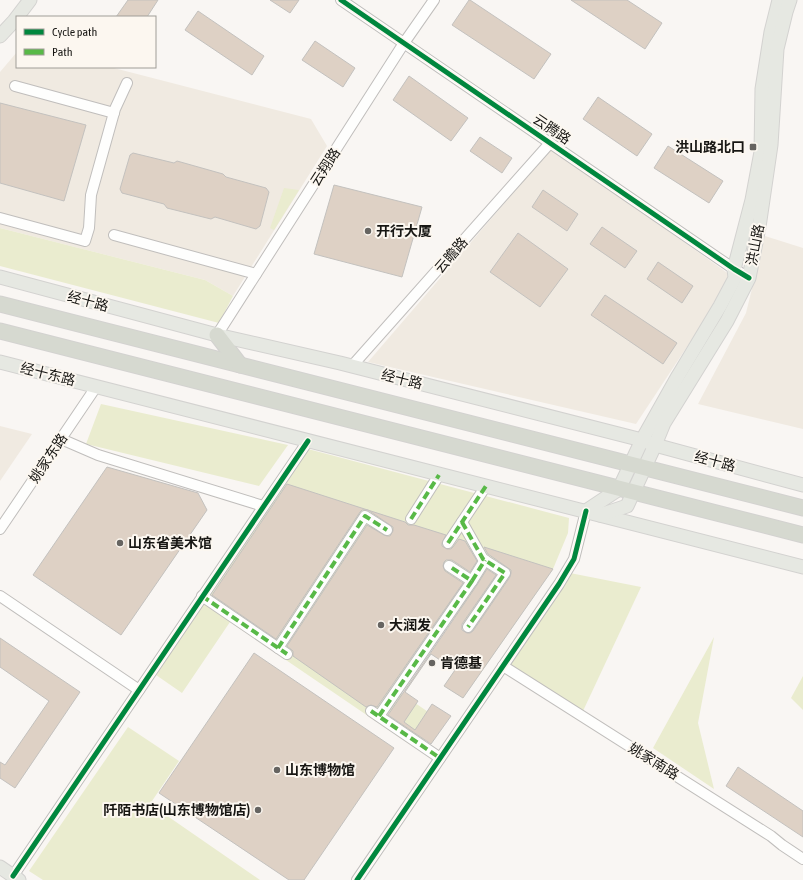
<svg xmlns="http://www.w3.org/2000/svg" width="803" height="880" viewBox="0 0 803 880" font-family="'Asap Condensed','Noto Sans SC',sans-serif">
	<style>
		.built { fill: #f0eae1 }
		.green { fill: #eaeccf }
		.building { fill: #ded1c5; stroke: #c3c1be }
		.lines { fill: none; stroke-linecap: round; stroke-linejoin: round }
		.minor-casing { stroke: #c0bebc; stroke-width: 12 }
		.major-casing { stroke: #d3d2d0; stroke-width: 15 }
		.highway-casing { stroke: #d3d2d0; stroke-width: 17 }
		.minor { stroke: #fefefd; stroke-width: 10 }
		.major { stroke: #e6e8e2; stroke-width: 13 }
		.highway { stroke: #d6d9d0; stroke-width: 15 }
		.quiet { stroke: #58b947; stroke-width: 4; stroke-dasharray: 8 4; stroke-linecap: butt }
		.cycleway-casing { stroke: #fcf7f0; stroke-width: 8 }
		.cycleway { stroke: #00873e; stroke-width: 5 }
		.poi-dot { fill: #666461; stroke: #fcf7f0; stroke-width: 1.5 }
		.labels { text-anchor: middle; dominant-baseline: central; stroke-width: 4; stroke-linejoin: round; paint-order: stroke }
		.street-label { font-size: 14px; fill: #171613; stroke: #fcf7f0 }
		.poi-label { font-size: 14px; font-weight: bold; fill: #171613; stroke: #fcf7f0; text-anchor: start }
	</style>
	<rect width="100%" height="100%" fill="#f9f6f3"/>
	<g class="built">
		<path d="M17 52V67H110L311 119 327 146 233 296 205 280 0 228V72Z"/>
		<path d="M552 148 733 277 636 424 368 362Z"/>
		<path d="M765 236 803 248V429L698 404 746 313Z"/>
		<path d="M0 426 32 434 0 481Z"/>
	</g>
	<g class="green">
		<path d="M284 188 299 190 274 230 270 228Z"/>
		<path d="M0 228 205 280 233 296 219 323 0 266Z"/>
		<path d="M101 404 288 445 259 486 86 444Z"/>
		<path d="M308 449 569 518 568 533 553 569 463 698 444 686 479 635 448 613 396 690 440 720 418 750 230 622 182 693 156 675Z"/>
		<path d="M570 573 641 587 583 711 510 664Z"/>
		<path d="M714 637 698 723 714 789 653 748Z"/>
		<path d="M803 676V710L791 698Z"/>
		<path d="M128 727 179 761 150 804 260 880H43L29 871Z"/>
	</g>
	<g class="building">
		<path d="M128 0H158L147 17H116Z"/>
		<path d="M270 0H299L290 13Z"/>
		<path d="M469 0H470L551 54 534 79 452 25Z"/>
		<path d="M571 0H627L662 23 645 49Z"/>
		<path d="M198 11 264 56 252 75 185 30Z"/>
		<path d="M315 41 355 68 343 87 302 60Z"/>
		<path d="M409 76 468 118 451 141 393 100Z"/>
		<path d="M598 97 652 134 637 156 583 119Z"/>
		<path d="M0 103 86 125 64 201 0 183Z"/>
		<path d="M480 137 512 158 502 173 470 151Z"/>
		<path d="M668 146 723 181 709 203 654 168Z"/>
		<path d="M133 153 174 163 177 161 223 174 226 177 266 188 269 192 260 226 256 229 215 217 211 219 167 208 164 204 122 193 120 189 130 155Z"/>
		<path d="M334 185 422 207 402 277 314 254Z"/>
		<path d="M543 190 578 214 567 231 532 207Z"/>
		<path d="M602 227 637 251 625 268 590 244Z"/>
		<path d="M518 233 568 269 540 307 490 272Z"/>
		<path d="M658 262 693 286 682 303 647 279Z"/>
		<path d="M605 295 677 343 663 364 591 315Z"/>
		<path d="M107 467 198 493 207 510 121 635 33 575Z"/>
		<path d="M287 484 405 522 408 525H414L446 535 442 543V546L447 549H451L453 547 459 539 465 541 477 561 470 572 452 560H446L444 562 443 566 445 571 463 583 377 707 371 705 366 707 293 656V651L287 646 367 525 384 535 387 536H390L393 531V527L390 525 368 510H362L360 512 276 639 212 595Z"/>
		<path d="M484 547 553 569 463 698 444 686 455 670 431 654 405 692 418 701 404 722 415 730 432 704 451 716 431 744 388 715 477 585 487 569 496 575 462 624V630L467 633H470L473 631 510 577 511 573V570L488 554Z"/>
		<path d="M0 638 80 692 15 788 0 778V762L5 765 49 701 0 667Z"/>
		<path d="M254 653 394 748 304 880H289L159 793Z"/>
		<path d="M738 767 803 811V837L726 786Z"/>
	</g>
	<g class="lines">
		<g class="minor-casing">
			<g id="minor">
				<path d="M341 0 734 269 749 278"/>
				<path d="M15 86 114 113"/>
				<path d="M0 218 85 241 89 228 91 195 115 109 127 83"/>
				<path d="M114 235 256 274"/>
				<path d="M217 335 404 43 434 0"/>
				<path d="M352 366 550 143"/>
				<path d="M61 439 98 455 263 506"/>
				<path d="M411 519 439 475"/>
				<path d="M462 522 483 559 505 573 468 627"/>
				<path d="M0 529 96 387"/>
				<path d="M448 543 486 486"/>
				<path d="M472 581 485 560"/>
				<path d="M0 596 139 690"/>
				<path d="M202 596 287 654"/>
				<path d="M278 648 365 516 387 530"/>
				<path d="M503 666 771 836 782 845 803 859"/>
				<path d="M371 711 440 758"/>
				<path d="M379 716 472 581 449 566"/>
				<path d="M13 876 308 441"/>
				<path d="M357 880 559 584 574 559 586 511"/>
			</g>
		</g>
		<g class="major-casing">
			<g id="major">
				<path d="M0 36 14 21 30 0"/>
				<path d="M0 277 217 335 340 363 642 440 655 445 803 485"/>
				<path d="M0 362 803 567"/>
				<path d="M586 511 619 489 642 440 678 376 720 306 735 278 734 269 752 200 761 152 762 89 771 32 779 0"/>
				<path d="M600 515 627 506 655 445 664 423 727 321 749 278 759 227 771 145 777 49 786 12 790 0"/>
				<path d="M0 867 19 880"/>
			</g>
		</g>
		<g class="highway-casing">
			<g id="highway">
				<path d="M0 304 803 508"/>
				<path d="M0 331 803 535"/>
				<path d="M217 335 240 365"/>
			</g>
		</g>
		<use href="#minor" class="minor"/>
		<use href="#major" class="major"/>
		<use href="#highway" class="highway"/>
		<g class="quiet">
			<path d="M411 519 439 475"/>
			<path d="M462 522 483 559 505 573 468 627"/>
			<path d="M448 543 486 486"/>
			<path d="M472 581 485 560"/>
			<path d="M202 596 287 654"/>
			<path d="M278 648 365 516 387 530"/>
			<path d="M371 711 440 758"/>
			<path d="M379 716 472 581 449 566"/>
		</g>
		<g class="cycleway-casing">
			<g id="cycleway">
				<path d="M341 0 734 269 749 278"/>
				<path d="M13 876 308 441"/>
				<path d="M357 880 559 584 574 559 586 511"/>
			</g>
		</g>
		<use href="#cycleway" class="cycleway"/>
	</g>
	<g class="poi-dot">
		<rect x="749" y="143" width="8" height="8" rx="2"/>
		<circle cx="368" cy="231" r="4"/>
		<circle cx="120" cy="543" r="4"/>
		<circle cx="381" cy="625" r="4"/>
		<circle cx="432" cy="663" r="4"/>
		<circle cx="277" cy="770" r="4"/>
		<circle cx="258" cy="810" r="4"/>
	</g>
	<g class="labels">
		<g class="street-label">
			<text transform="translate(552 129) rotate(34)">云腾路</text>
			<text transform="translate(325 167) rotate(-57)">云翔路</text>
			<text transform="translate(755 245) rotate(-79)">洪山路</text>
			<text transform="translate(451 255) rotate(-49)">云瞻路</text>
			<text transform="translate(88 301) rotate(15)">经十路</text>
			<text transform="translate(48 374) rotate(14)">经十东路</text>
			<text transform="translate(402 379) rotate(14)">经十路</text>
			<text transform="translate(48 458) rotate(-56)">姚家东路</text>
			<text transform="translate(715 461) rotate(15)">经十路</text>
			<text transform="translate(654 761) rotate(32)">姚家南路</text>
		</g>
		<g class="poi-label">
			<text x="745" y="147" text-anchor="end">洪山路北口</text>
			<text x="376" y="231">开行大厦</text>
			<text x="128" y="543">山东省美术馆</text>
			<text x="389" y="625">大润发</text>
			<text x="440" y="663">肯德基</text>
			<text x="285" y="770">山东博物馆</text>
			<text x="250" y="810" text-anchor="end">阡陌书店(山东博物馆店)</text>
		</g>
	</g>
	<rect x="16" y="16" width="140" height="52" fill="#fcf7f0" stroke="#a09d98"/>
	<rect x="24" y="29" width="20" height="6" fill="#00873e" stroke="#a09d98"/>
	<text x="52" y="36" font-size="12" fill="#171613">Cycle path</text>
	<rect x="24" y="49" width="20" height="6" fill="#58b947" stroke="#a09d98"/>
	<text x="52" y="56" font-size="12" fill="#171613">Path</text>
</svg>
